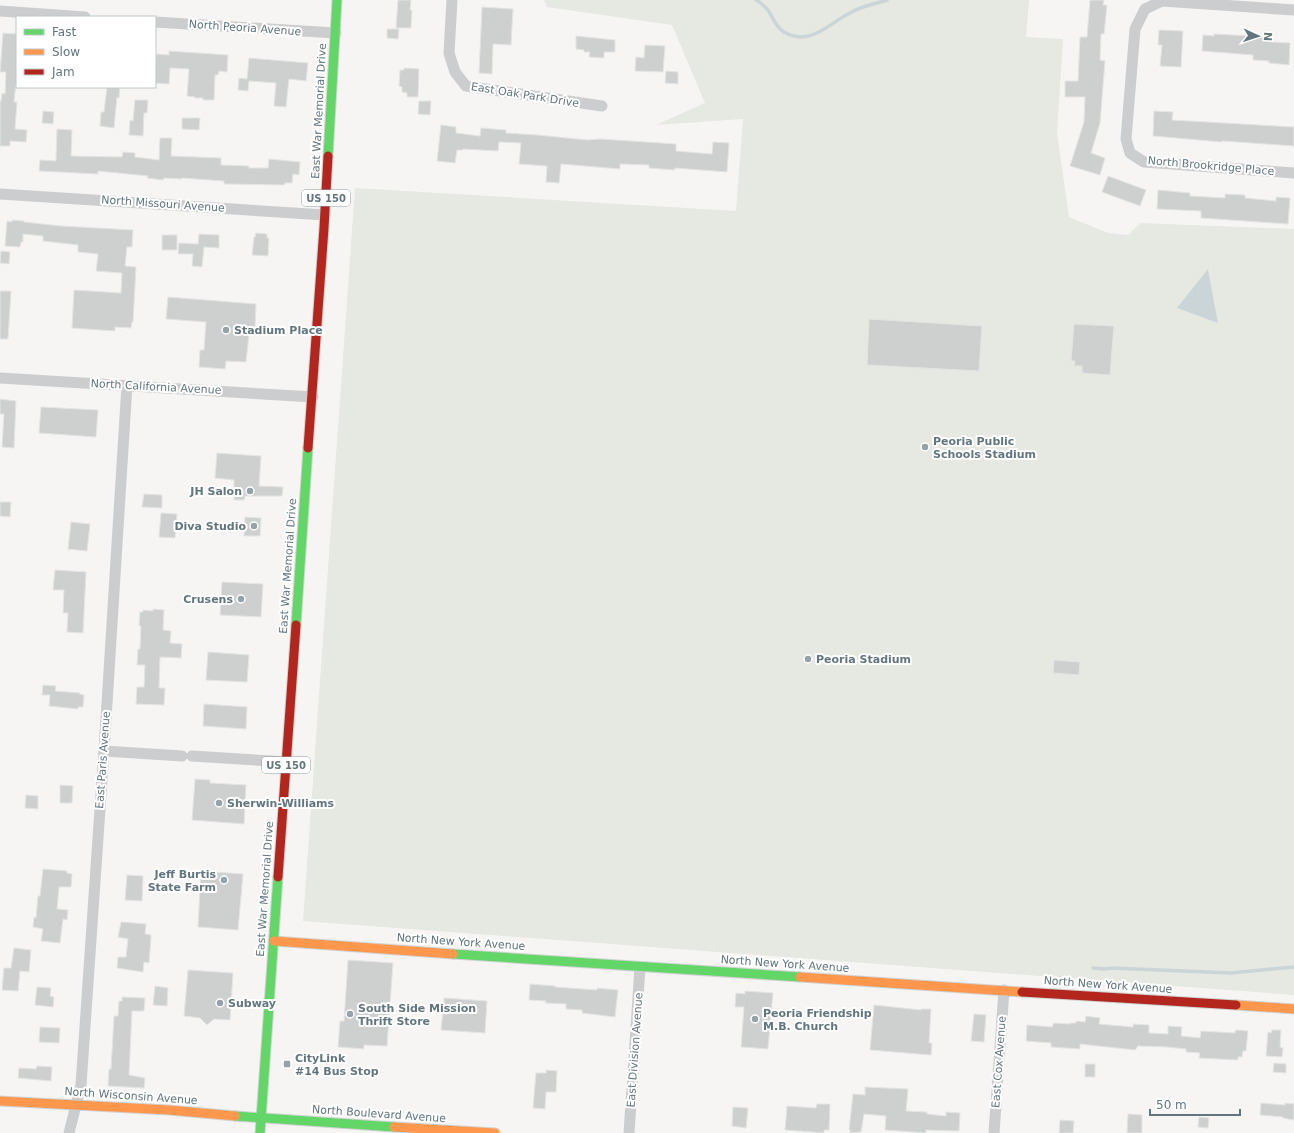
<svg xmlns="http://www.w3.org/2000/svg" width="1294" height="1133" viewBox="0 0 1294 1133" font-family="'DejaVu Sans',sans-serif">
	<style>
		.green { fill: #e6e8e2 }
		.water { fill: #cbd5d7 }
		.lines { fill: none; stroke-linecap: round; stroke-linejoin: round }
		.stream { stroke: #cbd5d7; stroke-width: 3.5 }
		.building { fill: #ced0d0; stroke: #e5e4e4 }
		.fast-casing { stroke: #d1d3d3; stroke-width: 11 }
		.slow-casing { stroke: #d1d3d3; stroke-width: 11 }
		.jam-casing { stroke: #d1d3d3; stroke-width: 11 }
		.street { stroke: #cccdce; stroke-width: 11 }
		.fast { stroke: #63d668; stroke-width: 9 }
		.slow { stroke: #ff974d; stroke-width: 9 }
		.jam { stroke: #b3261e; stroke-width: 9 }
		.poi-dot { fill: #95a2a8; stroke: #fff; stroke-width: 1.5 }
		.labels { text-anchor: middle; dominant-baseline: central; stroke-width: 4; stroke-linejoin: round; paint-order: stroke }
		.shield { fill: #fff; stroke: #909fa5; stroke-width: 1 }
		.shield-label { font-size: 10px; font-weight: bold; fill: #61767f }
		.street-label { font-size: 11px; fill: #61767f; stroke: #fff }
		.poi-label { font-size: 11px; font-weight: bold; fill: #61767f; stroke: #fff; text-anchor: start }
	</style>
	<rect width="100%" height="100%" fill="#f6f5f4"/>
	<path class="green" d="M544 0H1029L1026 37 1063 39 1057 133 1069 217 1108 233 1128 235 1140 223 1294 229V995L303 921 355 188 736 211 743 119 656 125 705 103 672 25 547 7Z"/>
	<path class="water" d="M1208 269V270L1218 323 1177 308Z"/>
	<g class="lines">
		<g class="stream">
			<path d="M756 0C760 2 763 5 766 8 773 15 774 26 784 32 810 47 828 24 850 13 861 6 875 4 887 0"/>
			<path d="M1093 968 1105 969 1111 968 1231 973 1294 967"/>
		</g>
	</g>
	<g class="building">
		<path d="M398 0H411L410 10H412L411 28H396Z"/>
		<path d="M1090 0H1104L1103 5H1107L1104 34H1101L1100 60 1105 61 1100 123 1091 153 1105 158 1100 175 1070 166 1084 122 1085 97H1065V81H1078L1080 37H1087Z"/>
		<path d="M482 7 513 9 511 45 493 44 492 74 479 73Z"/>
		<path d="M387 29H399L398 39 387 38Z"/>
		<path d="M1159 30 1183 31 1181 67 1160 66 1162 45H1158Z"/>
		<path d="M3 33 17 34V83H16L14 102H17L15 129 27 130 26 142 10 141V146H0V101H1L2 93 5 94 6 72H0Z"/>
		<path d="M1214 34 1272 37V42L1290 43 1289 65 1269 63V61L1253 60V55L1202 51 1203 35 1214 36Z"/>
		<path d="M576 36 615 40V52H604V58L589 57 590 52H584V50L576 49Z"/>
		<path d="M645 45 665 46 663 72 635 71 636 57 644 58Z"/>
		<path d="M169 51 228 55 227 72 219 71 218 75H215L214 100H203V98H195V97L187 96 189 69 170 68 169 84 155 83 156 54 169 55Z"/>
		<path d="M249 58 308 63 306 81 289 79 286 107 274 106 276 83 249 81 248 91 238 90 239 78 247 79Z"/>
		<path d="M404 68 419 69 418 97H407V93L402 92V87L399 86 400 70H404Z"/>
		<path d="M666 71 678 72V84L665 83Z"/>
		<path d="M107 87H120L119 98 117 97 114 128 100 126 101 112H104Z"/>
		<path d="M135 100H148L147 113H144L143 136 129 135 130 120 133 121Z"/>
		<path d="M419 101H431L430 115 418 114Z"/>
		<path d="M43 111 54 112 53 124 42 123Z"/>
		<path d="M1154 111 1173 112 1172 120 1294 127V146L1222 141V142L1153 136Z"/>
		<path d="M182 118H200L199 130 182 129Z"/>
		<path d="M441 125 456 127V133L480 136 481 128 506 130V133L538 135 587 140 600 139 676 144V151L712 154 713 142 729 143 727 172 675 168V170L649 168V165L620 164V169L561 164 559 183 546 182 547 166 519 164 521 143 499 142 498 151 463 149V150H457L455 163 437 161Z"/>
		<path d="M57 129 72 130 71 156 122 157 123 152 135 153V157L159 160 160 138H172L171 156 221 158V165L249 166V168H268L269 159 300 162 299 175 293 174 292 183H285L284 185 224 184V181L182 178V179L164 178 163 180 147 178 148 176 98 171V174L39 171 40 160 56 161Z"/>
		<path d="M1108 176 1146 190 1140 206 1102 192Z"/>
		<path d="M1158 190 1190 193V196L1225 198V194L1245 195V198L1276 201V197L1290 198 1288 224 1201 218V211L1157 209Z"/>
		<path d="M12 220 24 221V222L61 226 133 230 132 247H127L125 266 136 267 133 322H132L131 328 115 327V331L72 328 74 290 121 293 122 273 96 271 98 254 78 252V245L43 241V236L23 234V242H21L20 247 5 246 7 221 12 222Z"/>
		<path d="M256 233 267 234V238H269L268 256 252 255 254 237H255Z"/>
		<path d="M199 234 219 235V248L204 247 202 267 192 266 193 254H178L179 243 198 244Z"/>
		<rect x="162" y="235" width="15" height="15"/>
		<path d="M1 251 10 252 9 264 0 263Z"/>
		<path d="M0 291H11L8 339H0Z"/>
		<path d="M168 297 256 304 255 327 250 326 246 362 226 361 225 369 199 367 200 350H204L206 322 166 319Z"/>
		<path d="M869 319 982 326 979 371 867 365Z"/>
		<path d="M1074 324 1114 326 1110 375 1082 373V366H1074L1075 361H1071Z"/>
		<path d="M0 399 16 401 14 448 2 447 4 414H0Z"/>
		<path d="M41 407 98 410 96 437 39 433Z"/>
		<path d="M217 453 261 456 259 486 283 487 282 496H245L244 500H234V480L215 478Z"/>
		<path d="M144 494 162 495V508L142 507Z"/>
		<path d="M0 502H11L10 517 0 516Z"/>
		<path d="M161 513 177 514 175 538 159 537Z"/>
		<path d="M245 517 261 518 260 536H244Z"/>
		<path d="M71 522 90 524 87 551 68 549Z"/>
		<path d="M55 570 86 572 83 633 67 632 68 613H63L64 590H53Z"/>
		<path d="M222 582 263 584 261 617 220 615Z"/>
		<path d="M153 609 164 610 163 630 171 631 170 643 182 644 181 658 160 657 159 688H165L164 705 136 704 137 687H144L145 665H137L138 649H140L141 626H139L140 612H143V610L153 611Z"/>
		<path d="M208 652 249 655 247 682 206 680Z"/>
		<path d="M1054 660 1080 662 1079 675 1053 673Z"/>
		<path d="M43 685 56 686 55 691 80 693 79 694 84 695 83 707H78V709L49 706 50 695H42Z"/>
		<path d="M204 704 247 707 246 729 203 726Z"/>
		<path d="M195 779 210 780V783L246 785 244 824 192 820Z"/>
		<path d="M60 785 73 786 72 803H60Z"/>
		<path d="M26 795 38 796V809L25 808Z"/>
		<path d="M43 869 67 871V873L72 874 71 887H59L57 909 68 910 67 920 63 919 60 943 41 941 43 929 33 927 34 917 36 918 38 896H40Z"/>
		<path d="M201 871 243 874 238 930 198 927Z"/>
		<path d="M127 875 143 876 142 901 125 900Z"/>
		<path d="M121 922 146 924 145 934 151 935V938L149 963 144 962 143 972 117 968 118 957H126L128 939 118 937Z"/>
		<path d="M14 948 31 950 29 972 20 971 18 991 2 990 4 968H11Z"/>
		<path d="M348 960 393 963 387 1046 364 1045V1049L338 1047 340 1021H344Z"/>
		<path d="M188 970 233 973 230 1020 214 1019 207 1025 200 1018 184 1016Z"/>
		<path d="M530 984 555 986V987L597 990V988L618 990 615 1017 582 1013V1010L566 1009V1004L545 1003 546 1001 529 1000Z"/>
		<path d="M155 986 168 988 167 1006 153 1005Z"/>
		<path d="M37 987 51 988 50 996 54 997 53 1007 35 1005Z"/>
		<path d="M745 991 773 993 768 1049 741 1047 744 1007H735L736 993 745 994Z"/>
		<path d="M122 997 145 998 144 1011H132L129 1075 145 1078 144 1088 108 1086 109 1069H111L114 1016H118L119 1001H122Z"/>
		<path d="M444 998 487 1001 485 1033 441 1030Z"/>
		<path d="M874 1005 921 1010V1009H931L929 1043H932L931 1055 870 1050Z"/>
		<path d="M974 1014 986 1015 984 1042 971 1041Z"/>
		<path d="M1086 1016 1100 1018 1099 1024 1133 1027V1024L1149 1025V1033L1168 1034V1026L1182 1027 1181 1036 1200 1038 1201 1031 1235 1033V1031L1237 1030 1248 1031 1246 1051H1243L1242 1057H1238V1060L1199 1058 1200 1053 1186 1052V1049L1167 1047 1139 1046V1045L1135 1050 1080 1044V1049L1051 1047V1043L1026 1041 1027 1025 1052 1027 1054 1023 1070 1024V1023H1076V1021L1085 1022Z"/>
		<path d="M40 1027 60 1028 59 1043 39 1042Z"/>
		<path d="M1272 1030H1281L1280 1047 1283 1048 1282 1057 1266 1056 1268 1032 1271 1033Z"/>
		<path d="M1274 1063 1286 1064V1073L1273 1072Z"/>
		<rect x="1085" y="1064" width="10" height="13"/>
		<path d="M37 1066 52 1067 51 1081 18 1078 19 1068 36 1069Z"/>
		<path d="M546 1070 557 1071 556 1092H546L545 1109 533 1108 536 1073H546Z"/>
		<path d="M865 1087 908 1089 906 1111 927 1112V1114L946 1116V1112L960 1113 959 1131 926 1130V1133L885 1130 886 1116 864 1114 861 1132 850 1133V1130H849L853 1094 865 1095Z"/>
		<path d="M1261 1103 1285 1105V1103L1294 1104V1120L1283 1118V1117L1260 1115Z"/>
		<path d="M817 1104H830L829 1130H824V1133L785 1130 787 1106 816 1108Z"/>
		<path d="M733 1107 748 1108 746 1128 732 1126Z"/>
		<path d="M1128 1114 1142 1115V1133H1127Z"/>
		<path d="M1199 1117 1209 1118 1208 1128 1198 1127Z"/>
		<path d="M1060 1120 1074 1121 1073 1133H1059Z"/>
	</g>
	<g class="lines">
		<g class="fast-casing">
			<g id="fast">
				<path d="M328 156 337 0"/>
				<path d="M296 625 308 448"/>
				<path d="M453 954 800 977"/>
				<path d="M235 1116 394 1127"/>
				<path d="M260 1133 278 877"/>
			</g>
		</g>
		<g class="slow-casing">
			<g id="slow">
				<path d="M274 941 453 954"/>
				<path d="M800 977 1022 992"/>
				<path d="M1236 1005 1294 1009"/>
				<path d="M0 1101 169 1110 235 1116"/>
				<path d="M394 1127 495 1133"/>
			</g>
		</g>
		<g class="jam-casing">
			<g id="jam">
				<path d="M308 448 324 228 328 156"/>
				<path d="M278 877 296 625"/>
				<path d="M1022 992 1236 1005"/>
			</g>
		</g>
		<g class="street">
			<path d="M452 0 449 53 455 72 466 86 602 106"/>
			<path d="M1294 10 1162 1 1145 9 1135 29 1126 139 1130 153 1144 162 1294 173"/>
			<path d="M0 11 85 17"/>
			<path d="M155 22 336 33"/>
			<path d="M0 194 325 215"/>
			<path d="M0 378 313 397"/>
			<path d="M104 751 182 756"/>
			<path d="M192 756 287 762"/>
			<path d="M69 1133 81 1085 104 751 127 385"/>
			<path d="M629 1133 640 967"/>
			<path d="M994 1133 1004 990"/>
		</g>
		<use href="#fast" class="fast"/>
		<use href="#slow" class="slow"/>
		<use href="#jam" class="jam"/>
	</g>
	<g class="poi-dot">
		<circle cx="226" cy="330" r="4"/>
		<circle cx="925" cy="447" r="4"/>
		<circle cx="250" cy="491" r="4"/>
		<circle cx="254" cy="526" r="4"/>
		<circle cx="241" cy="599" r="4"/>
		<circle cx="808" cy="659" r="4"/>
		<circle cx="219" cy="803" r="4"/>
		<circle cx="224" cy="880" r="4"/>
		<circle cx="220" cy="1003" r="4"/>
		<circle cx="350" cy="1014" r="4"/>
		<circle cx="755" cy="1019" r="4"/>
		<rect x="283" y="1060" width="8" height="8" rx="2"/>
	</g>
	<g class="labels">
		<g class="shield">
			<rect x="302" y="190" width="48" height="16" rx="3"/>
			<rect x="262" y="757" width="48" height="16" rx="3"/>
		</g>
		<g class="shield-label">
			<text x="326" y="198">US 150</text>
			<text x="286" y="765">US 150</text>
		</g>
		<g class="street-label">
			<text transform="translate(245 28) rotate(4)">North Peoria Avenue</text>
			<text transform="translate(525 95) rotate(9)">East Oak Park Drive</text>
			<text transform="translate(319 111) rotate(-87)">East War Memorial Drive</text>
			<text transform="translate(1211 166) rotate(5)">North Brookridge Place</text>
			<text transform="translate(163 204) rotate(4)">North Missouri Avenue</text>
			<text transform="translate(156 387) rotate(3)">North California Avenue</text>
			<text transform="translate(288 566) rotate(-86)">East War Memorial Drive</text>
			<text transform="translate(103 760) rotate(-86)">East Paris Avenue</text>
			<text transform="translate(265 889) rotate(-86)">East War Memorial Drive</text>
			<text transform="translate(461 942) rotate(4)">North New York Avenue</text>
			<text transform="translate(785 964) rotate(4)">North New York Avenue</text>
			<text transform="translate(1108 985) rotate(4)">North New York Avenue</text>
			<text transform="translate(635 1050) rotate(-86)">East Division Avenue</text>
			<text transform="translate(999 1062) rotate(-86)">East Cox Avenue</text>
			<text transform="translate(131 1096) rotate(4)">North Wisconsin Avenue</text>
			<text transform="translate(379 1114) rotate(4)">North Boulevard Avenue</text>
		</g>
		<g class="poi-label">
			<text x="234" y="330">Stadium Place</text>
			<text x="933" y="441">Peoria Public<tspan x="933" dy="13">Schools Stadium</tspan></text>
			<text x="242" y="491" text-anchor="end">JH Salon</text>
			<text x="246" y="526" text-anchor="end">Diva Studio</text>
			<text x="233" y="599" text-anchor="end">Crusens</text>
			<text x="816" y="659">Peoria Stadium</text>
			<text x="227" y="803">Sherwin-Williams</text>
			<text x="216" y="874" text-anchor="end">Jeff Burtis<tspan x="216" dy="13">State Farm</tspan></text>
			<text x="228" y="1003">Subway</text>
			<text x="358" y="1008">South Side Mission<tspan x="358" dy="13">Thrift Store</tspan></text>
			<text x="763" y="1013">Peoria Friendship<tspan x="763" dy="13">M.B. Church</tspan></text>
			<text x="295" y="1058">CityLink<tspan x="295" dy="13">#14 Bus Stop</tspan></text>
		</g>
	</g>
	<rect x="16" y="16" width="140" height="72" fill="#ffffff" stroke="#c0c8cc"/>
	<rect x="24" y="29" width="20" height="6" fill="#63d668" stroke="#c0c8cc"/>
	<text x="52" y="36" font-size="12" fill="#61767f">Fast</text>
	<rect x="24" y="49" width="20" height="6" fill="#ff974d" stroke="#c0c8cc"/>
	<text x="52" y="56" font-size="12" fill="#61767f">Slow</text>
	<rect x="24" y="69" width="20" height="6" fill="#b3261e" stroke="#c0c8cc"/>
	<text x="52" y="76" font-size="12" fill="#61767f">Jam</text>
	<g transform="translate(1258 36) rotate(93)" stroke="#ffffff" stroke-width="3" paint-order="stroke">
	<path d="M0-3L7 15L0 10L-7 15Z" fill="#61767f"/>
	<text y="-6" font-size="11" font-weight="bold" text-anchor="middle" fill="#61767f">N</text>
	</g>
	<path d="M1150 1109v6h90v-6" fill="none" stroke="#61767f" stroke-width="2"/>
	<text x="1156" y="1109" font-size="12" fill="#61767f" stroke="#ffffff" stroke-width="3" paint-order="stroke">50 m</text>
</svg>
